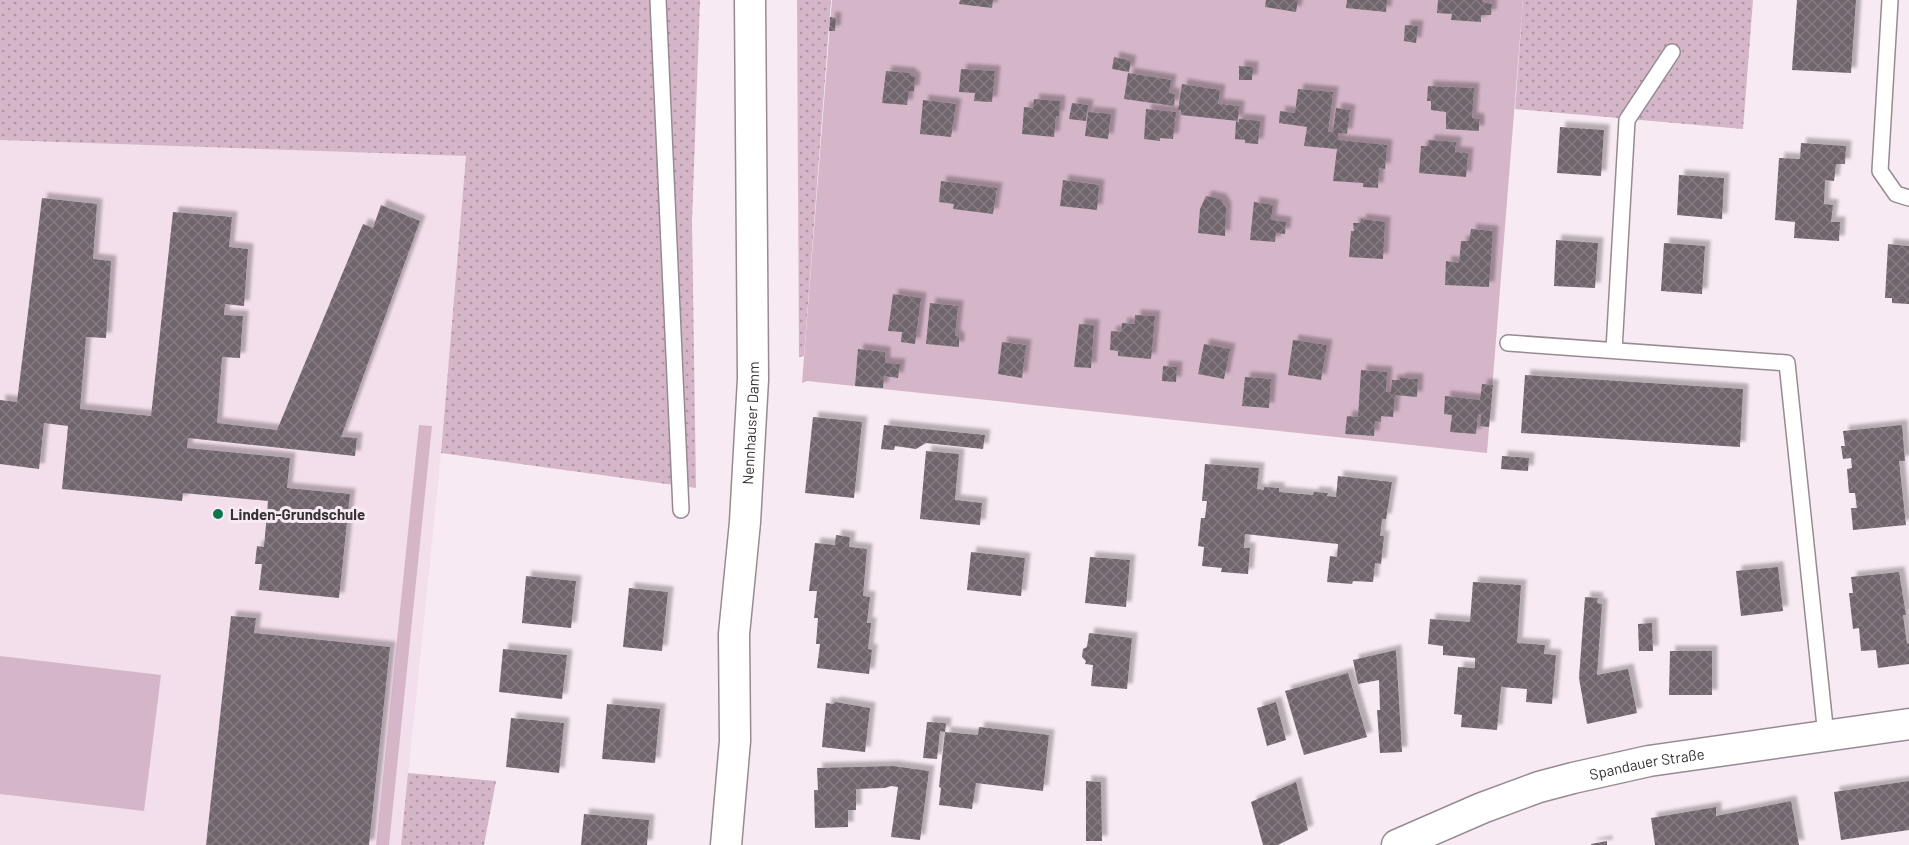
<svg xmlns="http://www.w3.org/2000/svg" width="1909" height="845" viewBox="0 0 1909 845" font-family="Barlow,sans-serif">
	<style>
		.built { fill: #f3deeb }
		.grass { fill: url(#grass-dots) }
		.garden { fill: #d5b6c9 }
		.building { fill: url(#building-cross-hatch); filter: url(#shadow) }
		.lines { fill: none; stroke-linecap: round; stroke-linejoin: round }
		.lane-casing { stroke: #978b92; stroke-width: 18 }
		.street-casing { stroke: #978b92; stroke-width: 33 }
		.lane { stroke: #fff; stroke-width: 15 }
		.street { stroke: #fff; stroke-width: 30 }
		.poi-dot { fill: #0d754d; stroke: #f7eaf2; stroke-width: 2 }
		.labels { text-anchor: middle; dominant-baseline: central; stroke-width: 6; stroke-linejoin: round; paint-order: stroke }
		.street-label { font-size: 15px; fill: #363134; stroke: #f7eaf2 }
		.poi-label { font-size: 15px; font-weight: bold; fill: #363134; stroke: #f7eaf2; text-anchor: start }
	</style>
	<defs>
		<pattern id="grass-dots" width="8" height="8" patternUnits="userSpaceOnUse" patternTransform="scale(1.5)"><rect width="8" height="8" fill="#d5b6c9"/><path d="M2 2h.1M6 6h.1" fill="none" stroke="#ae95a4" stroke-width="1.8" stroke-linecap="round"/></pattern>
		<pattern id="building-cross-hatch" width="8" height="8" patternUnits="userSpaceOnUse" patternTransform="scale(1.5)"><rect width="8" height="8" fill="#70656c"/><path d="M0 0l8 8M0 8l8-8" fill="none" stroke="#857c82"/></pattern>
		<filter id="shadow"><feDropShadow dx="5.5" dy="-5.5" stdDeviation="1.5" flood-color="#0004"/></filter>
	</defs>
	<rect width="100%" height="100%" fill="#f7eaf2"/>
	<path class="built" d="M0 140 466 156 439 474 401 845H0Z"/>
	<g class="grass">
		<path d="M0 0H700L692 221 696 488 441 453 466 156 0 140Z"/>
		<path d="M797 0H831L804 356 799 357Z"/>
		<path d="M1523 0H1753L1743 129 1515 109Z"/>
		<path d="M408 773 496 781 484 845H401Z"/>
	</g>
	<g class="garden">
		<path d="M832 0H1523L1487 453 807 381 802 383Z"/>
		<path d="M419 425 432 426 389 845H376Z"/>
		<path d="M0 656 161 675 144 811 0 794Z"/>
	</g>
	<g class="building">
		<path d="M960 0H993L992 8 959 4Z"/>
		<path d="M1266 0H1298L1296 12 1265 7Z"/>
		<path d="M1347 0H1387L1386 12 1346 8Z"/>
		<path d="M1438 0H1482V2L1492 4 1491 15H1481V22L1451 20 1452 14 1437 13Z"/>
		<path d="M1797 0H1856L1851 73 1792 70Z"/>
		<path d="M830 17 836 18 835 31H829Z"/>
		<path d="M1405 25 1418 26 1416 43 1404 41Z"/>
		<path d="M1114 57 1131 61 1129 72 1112 69Z"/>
		<path d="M1239 66 1253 67 1252 80H1239Z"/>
		<path d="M961 69 995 71 992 102 974 101 975 93 959 92Z"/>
		<path d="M886 71 910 73 911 76 915 77 914 91H909L907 105 882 103Z"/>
		<path d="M1128 73 1171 80 1169 93 1175 94 1174 106 1124 99Z"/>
		<path d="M1182 84 1220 90 1218 104 1239 106 1238 121 1181 115V110H1178Z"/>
		<path d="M1428 86 1474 88 1472 118 1479 119V131L1446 129V112L1431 110V101H1427Z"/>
		<path d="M1298 89 1333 92 1328 132H1333L1336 108 1350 110 1347 134 1338 133V140L1387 145 1385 169 1379 168 1378 188 1363 187V183L1333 181 1337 149 1304 146 1307 127 1279 123 1280 111 1295 113Z"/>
		<path d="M1034 99 1060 101 1059 116H1056L1054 137 1022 134 1024 107 1033 108Z"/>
		<path d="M923 100 956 104 951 137 920 134Z"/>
		<path d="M1072 103 1088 105 1086 121 1069 119Z"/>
		<path d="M1146 109 1176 112 1173 139 1160 138V141L1144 139Z"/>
		<path d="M1088 112 1111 114 1108 139 1085 136Z"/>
		<path d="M1239 119 1260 121 1258 144 1245 143V140L1235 139 1236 121 1239 122Z"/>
		<path d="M1560 127 1604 130 1601 176 1557 173Z"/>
		<path d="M1429 140 1456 142 1455 152 1468 153 1466 177 1419 173 1421 146H1428Z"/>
		<path d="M1801 143 1846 146 1845 164H1836L1834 181 1825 180 1824 204 1833 205 1831 222H1840L1839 241 1794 238 1795 222 1775 220 1779 158 1800 159Z"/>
		<path d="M1679 175 1724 178 1722 219 1677 215Z"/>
		<path d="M1063 180 1099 185 1097 210 1060 206Z"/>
		<path d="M941 181 997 188 993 214 953 209 954 204 939 202Z"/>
		<path d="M1206 196 1221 199 1226 208 1225 236 1198 233 1200 209Z"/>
		<path d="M42 198 97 204 93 259 111 261 106 338 86 337 80 409 151 416 173 212 232 217 229 247 248 249 244 306 225 304 224 315 243 316 240 358 222 357 217 423 277 430 363 224 373 228 381 205 420 221 341 437 357 438 355 456 188 438 187 448 290 458 287 488 350 494 339 598 259 590 262 564H255L257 546 264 547 268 501 183 493 182 501 62 489 68 426 44 423 39 469 0 464V400L17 402Z"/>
		<path d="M1254 202 1273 205 1271 220 1286 222 1285 234 1276 233 1275 242 1250 240Z"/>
		<path d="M1361 219 1385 222 1383 259 1349 257 1351 231H1354L1353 223H1360Z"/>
		<path d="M1471 229 1493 231 1489 287 1445 285 1446 261 1459 263 1461 241H1469Z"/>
		<path d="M1556 240 1598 243 1595 288 1554 286Z"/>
		<path d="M1664 243 1705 246 1702 294 1661 291Z"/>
		<path d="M1888 244 1909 246V304L1892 303V298H1885Z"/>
		<path d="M893 294 921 298 915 344 901 342 902 332 888 331Z"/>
		<path d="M930 303 958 306 955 336 959 337V347L926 344Z"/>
		<path d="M1135 315 1155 316 1151 359 1118 356V351L1110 350 1111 331 1121 332 1122 323 1135 324Z"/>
		<path d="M1079 324 1094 325 1091 368 1074 367Z"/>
		<path d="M1293 340 1327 345 1321 380 1288 375Z"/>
		<path d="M1002 342 1026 345 1022 378 998 374Z"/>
		<path d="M1204 344 1230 349 1224 379 1198 374Z"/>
		<path d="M858 349 885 352V363L900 364 898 378 884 376 883 388 855 386Z"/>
		<path d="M1163 366 1177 367 1176 382 1162 381Z"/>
		<path d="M1361 370 1387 372 1386 392H1391L1392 380H1400V378L1418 379 1417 397 1395 395 1393 417 1381 416V422L1375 421 1374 436 1345 434 1347 416 1358 417Z"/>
		<path d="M1525 375 1743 389 1740 447 1521 433Z"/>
		<path d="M1245 377 1271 379 1269 408 1242 406Z"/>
		<path d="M1482 384 1493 385 1489 427 1480 426 1481 414H1478L1476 434 1450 432 1452 415 1444 414 1445 396 1480 400Z"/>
		<path d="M813 417 862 422 854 498 805 493Z"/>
		<path d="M884 425 985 435 983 449 926 443 916 449 895 446 894 450 881 449Z"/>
		<path d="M1902 425 1905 461H1899L1906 525 1853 530 1851 508H1857L1855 493H1849L1847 469 1852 468 1851 458 1843 459 1841 446H1845L1843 431Z"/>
		<path d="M926 451 959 454 955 500 982 503 980 525 920 519Z"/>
		<path d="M1502 456 1529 458 1528 471 1501 469Z"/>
		<path d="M1205 464 1259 468 1257 489 1264 490V487L1279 488V492L1313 495 1314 492 1328 493 1327 496 1336 497 1338 476 1392 482 1386 519H1382L1380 536H1384L1381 564 1375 563 1373 582 1353 581 1352 584 1327 582 1330 556 1337 557 1338 544 1245 534 1244 548H1250L1248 574 1221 572 1222 568 1202 566 1204 547 1198 546 1201 518H1205L1207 501H1202Z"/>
		<path d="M836 535 850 537 849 547 867 549 863 596 870 597 867 623H871L868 649 872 650 869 674 817 668 820 644H816L818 618H814L817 591H809L815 543 835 545Z"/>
		<path d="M971 552 1025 558 1021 596 967 590Z"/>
		<path d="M1090 557 1130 560 1126 607 1085 603Z"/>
		<path d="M1778 567 1783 611 1741 616 1736 571Z"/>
		<path d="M1899 572 1906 615H1903L1907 644 1909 643V664L1878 668 1876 650 1861 651 1859 628 1853 629 1849 593H1853L1851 577Z"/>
		<path d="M526 576 576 581 571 628 522 623Z"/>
		<path d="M1473 582 1521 585 1517 643 1545 645 1544 654 1556 655 1552 704 1526 702 1527 689 1501 687 1497 730 1461 727 1462 715 1454 714 1458 667 1475 668V658L1443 655V646L1428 644 1430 619 1470 622Z"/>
		<path d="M629 588 668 592 662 651 623 647Z"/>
		<path d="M1585 597 1598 598 1597 603 1602 604 1597 675 1628 669 1637 713 1587 724 1579 678Z"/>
		<path d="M231 616 256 618 254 633 390 647 369 845H206Z"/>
		<path d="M1652 623 1653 651H1639L1638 624Z"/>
		<path d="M1089 633 1132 638 1127 689 1091 686 1093 665 1085 664 1086 661 1082 657 1083 649 1087 647Z"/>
		<path d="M503 649 567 655 562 699 499 692Z"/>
		<path d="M1396 650 1402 752 1380 753 1377 710H1380L1379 680 1358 684 1353 660Z"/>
		<path d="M1670 651H1712V695H1669Z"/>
		<path d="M1348 673 1367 737 1304 755 1285 691Z"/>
		<path d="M835 702 870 708 865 752 822 747 826 703 833 704Z"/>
		<path d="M1276 702 1286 740 1267 746 1257 708Z"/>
		<path d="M607 704 660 709 655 763 602 759Z"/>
		<path d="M511 718 564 723 559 773 506 767Z"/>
		<path d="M927 722 946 723 945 732 978 735 979 727 1049 735 1043 791 976 783 972 809 939 805 941 788 939 787 945 732 940 731 937 759 923 758Z"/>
		<path d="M893 766 929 771 920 840 891 837 898 787 891 786 885 788 856 789V810H848V827L815 828 814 790H818L817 768Z"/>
		<path d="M1086 781 1101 782 1102 841H1086Z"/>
		<path d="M1909 781V830L1841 840 1834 792Z"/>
		<path d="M1296 782 1308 830 1278 845H1263L1251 802Z"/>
		<path d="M1791 801 1799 845H1655L1651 818 1716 807V816Z"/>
		<path d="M584 814 649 820 647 845H581Z"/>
		<path d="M1607 841V845H1591V844Z"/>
	</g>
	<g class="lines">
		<g class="lane-casing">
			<g id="lane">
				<path d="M658 0 681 510"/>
				<path d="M1890 0 1880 171 1896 194 1909 198"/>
				<path d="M1508 343 1787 363 1826 736"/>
				<path d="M1614 350 1627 120 1672 52"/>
			</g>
		</g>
		<g class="street-casing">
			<g id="street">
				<path id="s1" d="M726 845 735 741 734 634 745 522 753 379 750 0"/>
				<path id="s2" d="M1397 845 1482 808 1539 787 1573 778 1649 761 1909 724"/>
			</g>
		</g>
		<use href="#lane" class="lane"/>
		<use href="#street" class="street"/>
	</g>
	<circle class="poi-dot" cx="218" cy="514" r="6"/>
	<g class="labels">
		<g class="street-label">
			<text stroke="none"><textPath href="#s1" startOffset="423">Nennhauser Damm</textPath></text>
			<text stroke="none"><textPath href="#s2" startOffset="264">Spandauer Straße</textPath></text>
		</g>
		<g class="poi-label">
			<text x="230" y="514">Linden-Grundschule</text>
		</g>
	</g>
</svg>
